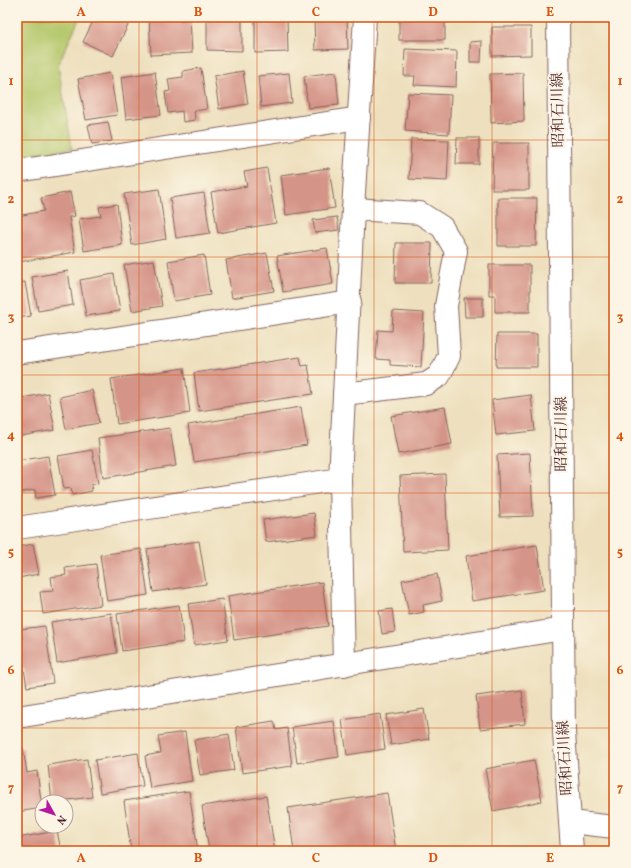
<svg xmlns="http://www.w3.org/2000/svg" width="631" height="868" viewBox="0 0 631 868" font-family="Vollkorn,'Noto Serif JP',serif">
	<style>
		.green { fill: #b5c86c; stroke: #80744c }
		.building { fill: #d59488 }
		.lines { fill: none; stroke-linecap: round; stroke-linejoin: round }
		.minor-casing { stroke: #83635e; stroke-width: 24 }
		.minor { stroke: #fff; stroke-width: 22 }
		.grid { fill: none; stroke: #d8530f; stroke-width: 1; stroke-opacity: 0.55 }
		.labels { text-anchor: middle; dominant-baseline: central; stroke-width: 4; stroke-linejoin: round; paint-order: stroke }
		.street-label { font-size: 15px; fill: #4a1f2b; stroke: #fcf5e5 }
		.neatline { fill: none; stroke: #d8530f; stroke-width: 1.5 }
		.grid-label { font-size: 13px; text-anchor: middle; font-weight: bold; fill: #d8530f }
	</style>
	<rect width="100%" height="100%" fill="#fcf5e5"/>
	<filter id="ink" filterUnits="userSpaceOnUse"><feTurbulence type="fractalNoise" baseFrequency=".025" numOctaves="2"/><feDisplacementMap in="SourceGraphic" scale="8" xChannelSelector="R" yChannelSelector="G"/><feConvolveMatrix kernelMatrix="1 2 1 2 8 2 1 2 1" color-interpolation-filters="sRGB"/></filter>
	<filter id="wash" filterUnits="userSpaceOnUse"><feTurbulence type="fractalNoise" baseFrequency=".012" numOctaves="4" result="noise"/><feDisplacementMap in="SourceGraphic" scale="16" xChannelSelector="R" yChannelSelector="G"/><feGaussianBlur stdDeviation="0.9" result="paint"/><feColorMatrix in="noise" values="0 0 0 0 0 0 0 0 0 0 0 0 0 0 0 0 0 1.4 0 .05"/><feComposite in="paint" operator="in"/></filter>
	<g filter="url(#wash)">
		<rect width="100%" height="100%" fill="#eee0be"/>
		<path class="green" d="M17 17H80L58 65 72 148 17 157Z"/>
		<g id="blocks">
			<g class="building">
				<path d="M95 17H132L113 56 83 42Z"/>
				<path d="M149 17H181V20L190 19 192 53 151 55Z"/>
				<path d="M207 17H242V51L207 50Z"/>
				<path d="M255 17H287L288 52 255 53Z"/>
				<path d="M314 17H347L348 49 315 50Z"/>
				<rect x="399" y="17" width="46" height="23"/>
				<path d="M492 27H531V55L492 56Z"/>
				<path d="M482 41 481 62H470V42Z"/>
				<path d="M405 49 457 51 456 87 414 85 415 76H404Z"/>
				<path d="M613 66H614V80H612Z"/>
				<path d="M201 68 207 109 194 111 195 120 183 122 182 111 168 113 165 92 170 91 168 79 183 77V71Z"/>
				<path d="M243 71 248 104 219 109 214 76Z"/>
				<path d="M155 72 161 115 126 119 121 77Z"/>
				<path d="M336 72 339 105 308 108 304 76Z"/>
				<path d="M110 73 117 115 86 120 78 79Z"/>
				<path d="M289 73 292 103 261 107 258 76Z"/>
				<path d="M523 73 524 121 491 123 490 74Z"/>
				<path d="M408 93 451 95 449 134 405 131Z"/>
				<path d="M108 122 112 141 92 144 88 125Z"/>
				<path d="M457 138H479V164H456Z"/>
				<path d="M411 139 449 140 447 181 409 179Z"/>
				<path d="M493 143H529V190H492Z"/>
				<path d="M267 168 276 223 218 233 211 192 247 186 244 172Z"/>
				<path d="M329 168 335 208 286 215 281 175Z"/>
				<path d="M159 189 166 239 132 245 124 194Z"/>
				<path d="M70 192 75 216 69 217 75 252 19 262 17 253V216L44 211 41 198Z"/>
				<path d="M204 193 210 233 176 238 170 198Z"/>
				<path d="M498 198H537L536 246H498Z"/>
				<path d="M117 204 122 245 84 251 79 219 101 216 99 207Z"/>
				<path d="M337 217 339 230 315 233 313 220Z"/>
				<path d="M396 243H432L431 283H395Z"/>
				<path d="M327 248 333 284 283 292 277 256Z"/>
				<path d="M267 253 274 291 232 298 226 260Z"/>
				<path d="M204 255 210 295 174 301 168 261Z"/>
				<path d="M154 260 162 306 132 311 124 265Z"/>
				<path d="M489 265H530V312H495V295H489Z"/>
				<path d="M68 271 73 305 38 311 32 277Z"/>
				<path d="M114 274 120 311 86 316 80 280Z"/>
				<path d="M25 282 31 316 17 318V283Z"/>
				<path d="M464 298H483V317H465Z"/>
				<path d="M393 311 424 313 421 367 390 365V360L376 359 378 330 392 331Z"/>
				<path d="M497 334H537V367H496Z"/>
				<path d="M300 357 302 366 308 365 313 394 199 411 194 373Z"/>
				<path d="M184 368 190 413 117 424 111 379Z"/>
				<path d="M92 390 99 423 66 429 60 397Z"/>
				<path d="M48 393 55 430 21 436 17 415V399Z"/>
				<path d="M531 395 535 431 496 435 492 400Z"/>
				<path d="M301 407 307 445 194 462 188 425Z"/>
				<path d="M445 407 452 444 398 454 391 416Z"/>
				<path d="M170 428 176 466 103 478 98 438Z"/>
				<path d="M92 450 98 483 91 485 92 491 72 495 71 488 64 489 58 456Z"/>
				<path d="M530 453 533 516 500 517 497 455Z"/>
				<path d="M48 456 55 495 36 498 35 490 17 493V461Z"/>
				<path d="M445 474 448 550 403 552 400 476Z"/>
				<path d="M314 513 317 535 266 542 263 520Z"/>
				<path d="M199 541 206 584 153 592 147 549Z"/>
				<path d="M33 544 39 574 18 578 17 547Z"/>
				<path d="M537 545 544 590 472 601 466 556Z"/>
				<path d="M141 549 148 595 107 601 100 555Z"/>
				<path d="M96 564 101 605 43 614 40 592 53 591 51 577 66 575 65 568Z"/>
				<path d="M437 574 442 601 423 605 424 612 409 615 402 580Z"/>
				<path d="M322 582 328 626 234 640 228 596Z"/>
				<path d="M222 599 228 640 194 645 188 604Z"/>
				<path d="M179 605 184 642 122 651 117 614Z"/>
				<path d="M392 609 395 632 382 634 379 611Z"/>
				<path d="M111 613 117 653 57 663 51 622Z"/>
				<path d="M45 626 53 683 27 687 24 669 17 671V639H22L21 629Z"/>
				<path d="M522 690 525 724 480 729 476 696Z"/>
				<path d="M424 709 429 739 391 745 386 715Z"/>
				<path d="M380 714 385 749 347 755 342 720Z"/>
				<path d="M274 721 276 730 287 728 292 766 242 773 236 727Z"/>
				<path d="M334 721 339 757 297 763 292 727Z"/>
				<path d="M185 732 192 781 150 788 145 756 161 753 158 736Z"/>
				<path d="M229 734 234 770 200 775 194 740Z"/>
				<path d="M23 748 27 773 37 771 42 808 17 812V749Z"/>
				<path d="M138 753 143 786 100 793 95 760Z"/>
				<path d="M87 759 92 797 52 802 48 765Z"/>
				<path d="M534 760 542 801 493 811 485 769Z"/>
				<path d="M189 791 198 851H131L124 801Z"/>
				<path d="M387 793 396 851H294L288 808Z"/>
				<path d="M266 796 275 851H209L202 806Z"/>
				<path d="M57 831 61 851H17V838Z"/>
				<path d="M111 846V851H95V849Z"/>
			</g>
		</g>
	</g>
	<g filter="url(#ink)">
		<use href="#blocks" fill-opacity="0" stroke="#83635e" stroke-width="1"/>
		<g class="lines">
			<g class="minor-casing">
				<g id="minor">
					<path d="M558 17 564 732 572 851"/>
					<path d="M17 171 359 118"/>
					<path d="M17 353 350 302"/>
					<path d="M344 394 426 384 439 376 449 356 446 306 456 251 442 227 420 213 353 209"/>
					<path d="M17 528 340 479"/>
					<path d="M344 665 340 479 353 209 365 17"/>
					<path d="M17 717 563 629"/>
					<path d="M570 822 614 827"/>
				</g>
			</g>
			<use href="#minor" class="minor"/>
		</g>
	</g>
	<path class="grid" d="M139 17V851M257 17V851M374 17V851M492 17V851M17 140H614M17 257H614M17 375H614M17 493H614M17 611H614M17 728H614"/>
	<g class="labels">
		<g class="street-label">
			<text transform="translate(559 110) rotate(-91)">昭和石川線</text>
			<text transform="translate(562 434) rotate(-90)">昭和石川線</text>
			<text transform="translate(566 758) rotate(-93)">昭和石川線</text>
		</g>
	</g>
	<rect width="631" height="868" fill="none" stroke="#fcf5e5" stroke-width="44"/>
	<g transform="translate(54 814) rotate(129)"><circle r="19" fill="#fcf5e5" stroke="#b59f9b"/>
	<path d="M0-3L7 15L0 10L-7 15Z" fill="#b5179e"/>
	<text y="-6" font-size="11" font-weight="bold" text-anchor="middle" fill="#4a1f2b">N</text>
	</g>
	<rect x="22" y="22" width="587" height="824" class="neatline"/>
	<g class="grid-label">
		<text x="81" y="16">A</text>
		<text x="198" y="16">B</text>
		<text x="316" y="16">C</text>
		<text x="433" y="16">D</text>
		<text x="550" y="16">E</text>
		<text x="11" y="85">1</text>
		<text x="620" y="85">1</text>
		<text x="11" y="203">2</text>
		<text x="620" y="203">2</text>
		<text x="11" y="321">3</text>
		<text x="620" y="321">3</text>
		<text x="11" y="439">4</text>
		<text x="620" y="439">4</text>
		<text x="11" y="556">5</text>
		<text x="620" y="556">5</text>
		<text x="11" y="674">6</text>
		<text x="620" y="674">6</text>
		<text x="11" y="792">7</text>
		<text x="620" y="792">7</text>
		<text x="81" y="862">A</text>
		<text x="198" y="862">B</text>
		<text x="316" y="862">C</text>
		<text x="433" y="862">D</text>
		<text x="550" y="862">E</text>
	</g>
</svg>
